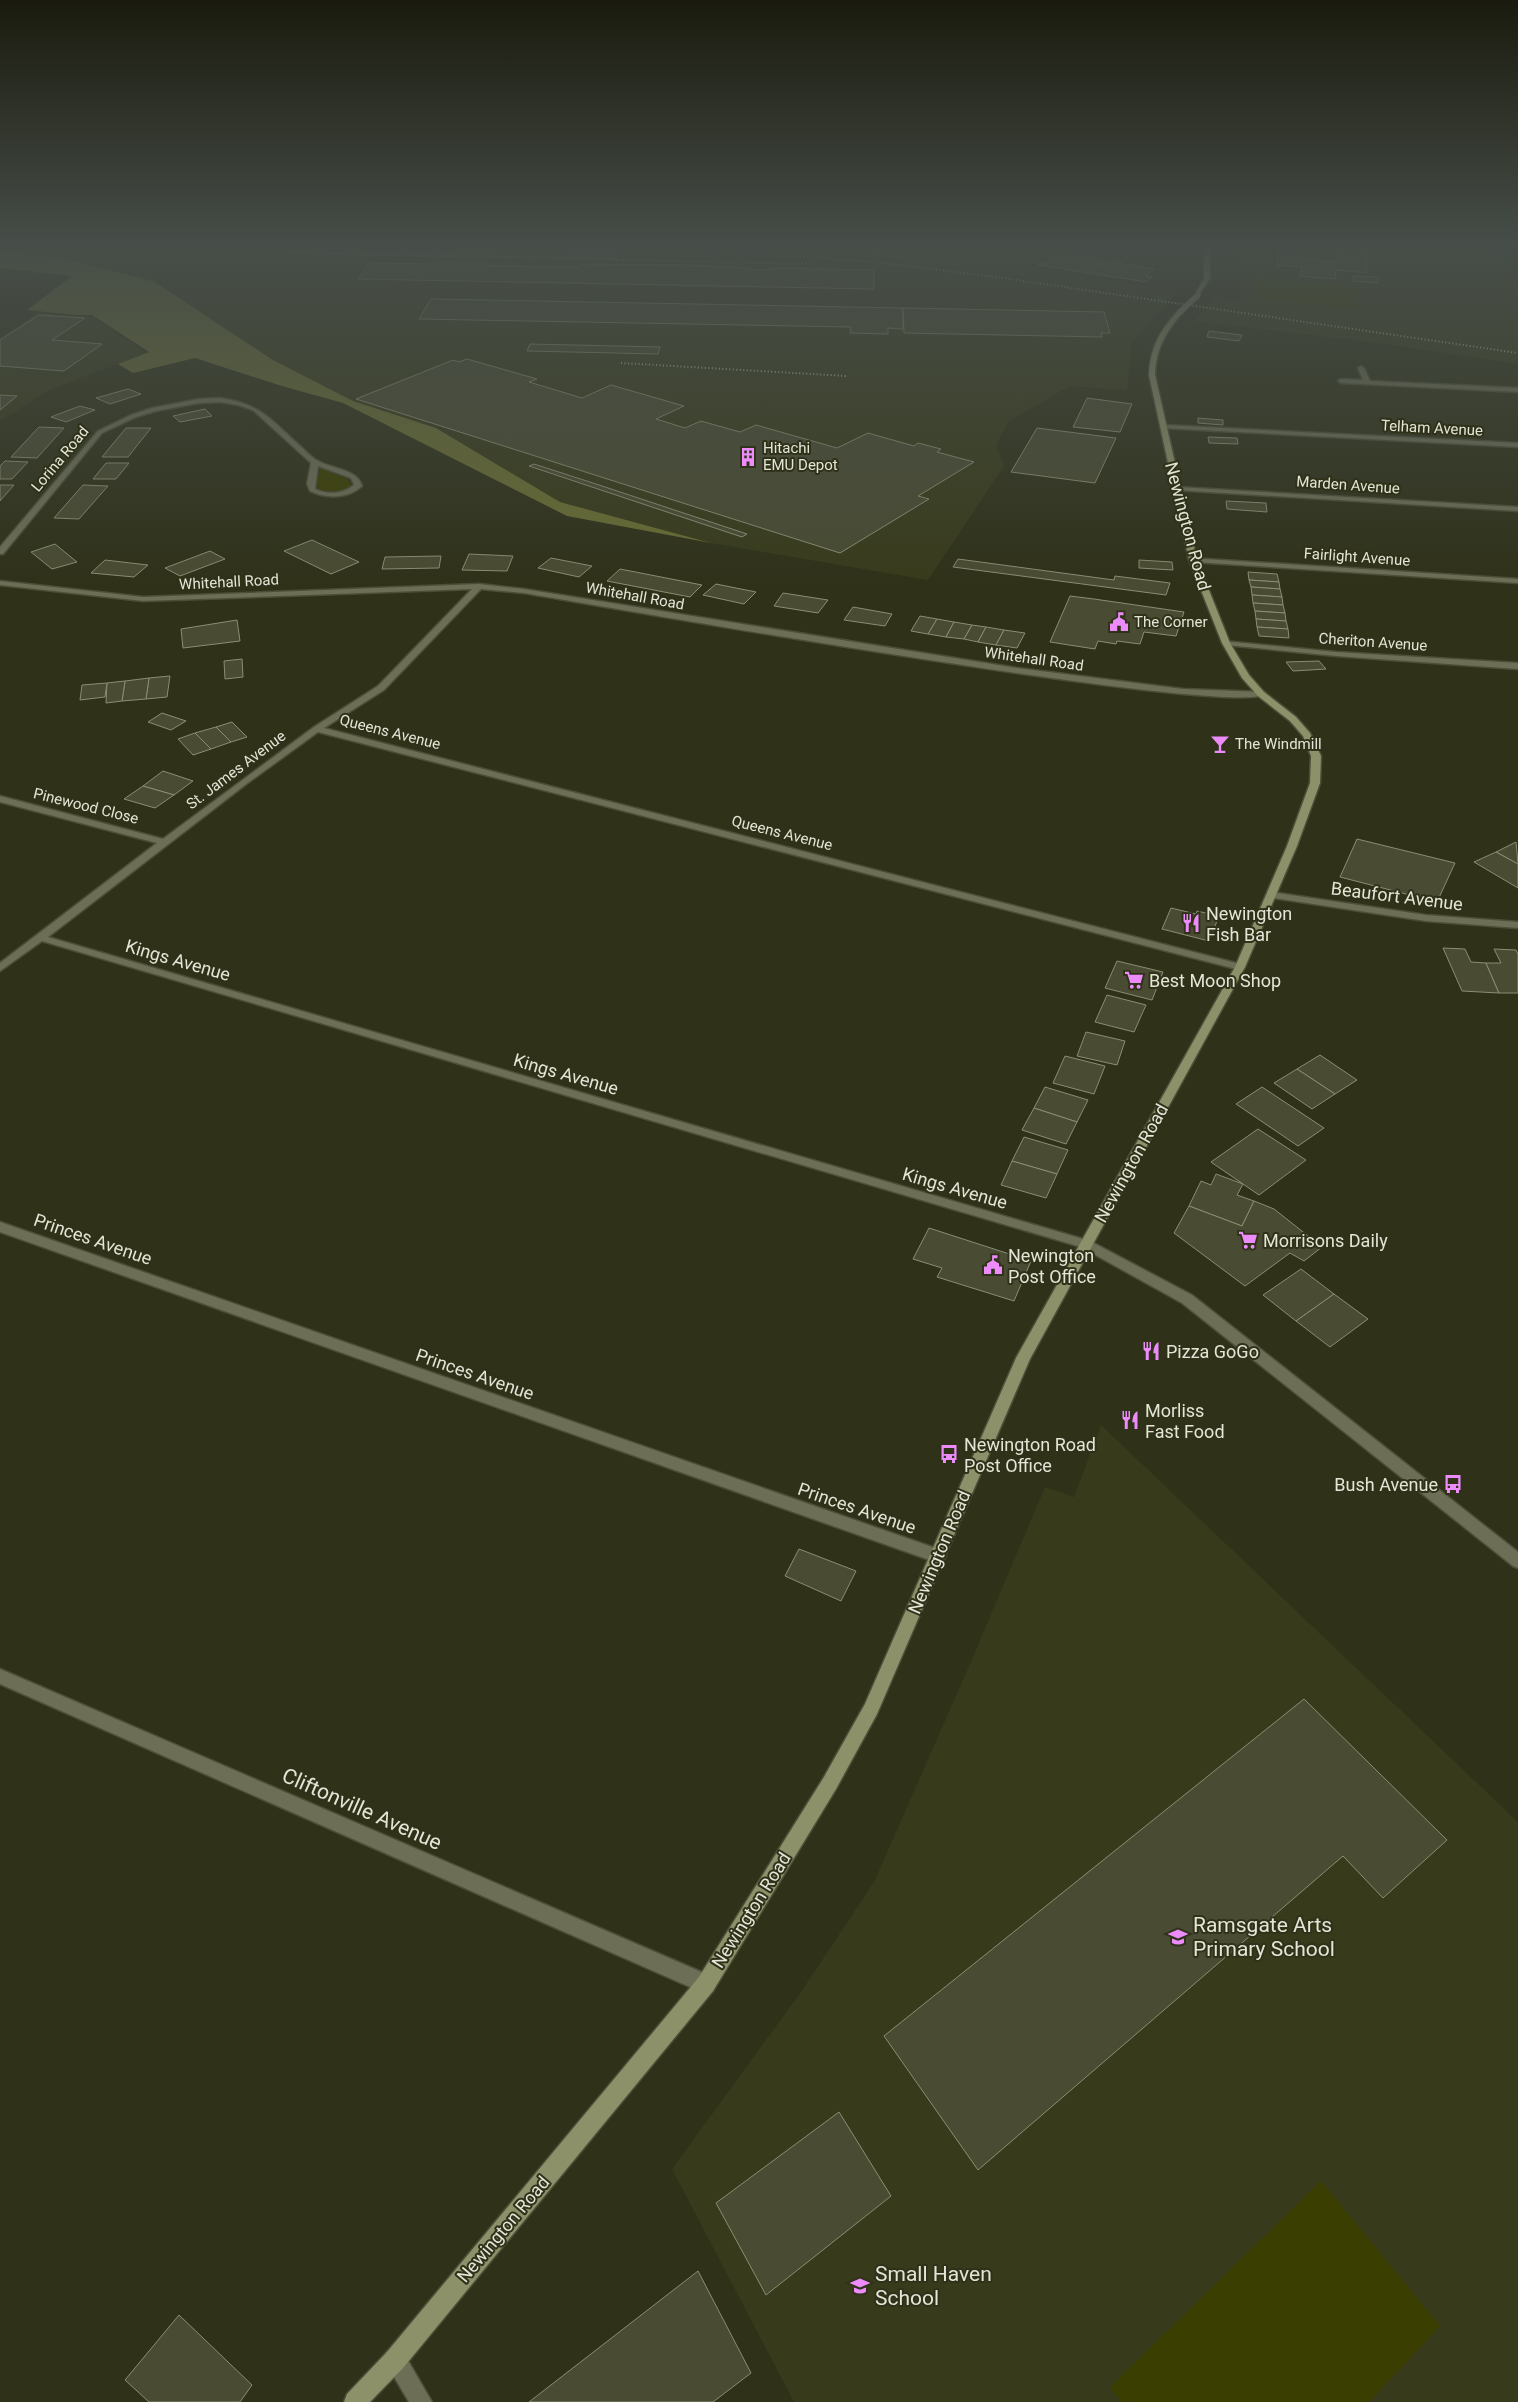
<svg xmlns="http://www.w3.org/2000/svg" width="1518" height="2402" viewBox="0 0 1518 2402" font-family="Roboto,sans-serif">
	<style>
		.built { fill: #383b1b }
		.green { fill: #3b3e01 }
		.forest { fill: #696d33 }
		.building { fill: #494b32; stroke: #8b8e73 }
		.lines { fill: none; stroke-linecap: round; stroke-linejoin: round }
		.street-casing { stroke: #4c4e37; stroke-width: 3 }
		.secondary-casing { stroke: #4c4e37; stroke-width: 3 }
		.street { fill: #6c6e56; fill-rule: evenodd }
		.secondary { fill: #8d916a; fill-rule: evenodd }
		.rail { stroke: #c5c7b7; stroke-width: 2; stroke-dasharray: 1 2.5; stroke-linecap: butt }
		.secondary-bridge-casing { stroke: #4c4e37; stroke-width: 7; stroke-linecap: butt }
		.secondary-bridge { stroke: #8d916a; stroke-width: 5.5 }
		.labels { text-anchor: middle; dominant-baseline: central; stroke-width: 4; stroke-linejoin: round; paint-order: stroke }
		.far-street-label { font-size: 15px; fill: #e3e5d6; stroke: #2f3119 }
		.far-poi-label { font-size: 15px; fill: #e3e5d6; stroke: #2f3119; text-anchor: start }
		.street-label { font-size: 18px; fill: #e3e5d6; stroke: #2f3119 }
		.poi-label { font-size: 18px; fill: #e3e5d6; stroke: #2f3119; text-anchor: start }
		.near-street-label { font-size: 21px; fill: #e3e5d6; stroke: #2f3119 }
		.near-poi-label { font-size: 21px; fill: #e3e5d6; stroke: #2f3119; text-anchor: start }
	</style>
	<rect width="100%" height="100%" fill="#2f3119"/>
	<g class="built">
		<path d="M0 247H887L1178 291 1132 342 1127 390 1070 386 1009 421 996 445 1004 466 928 580 711 543 560 502 436 428 353 401 273 360 153 281 68 259 0 251Z"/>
		<path d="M1235 247 1496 249 1518 285V364L1386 344 1195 321 1213 297 1242 299Z"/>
		<path d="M38 312 93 317 146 353 49 390 0 421V337Z"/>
		<path d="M1101 1425 1518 1822V2402H794L672 2169 801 1992 874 1882 967 1671 1045 1487 1074 1497Z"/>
	</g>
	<g class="green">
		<path d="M887 247H1080L1059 252 1025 268Z"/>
		<path d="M1259 278 1360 288 1355 309 1252 298Z"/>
		<path d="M320 468 347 479 352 486C343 493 328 494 318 489L317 483Z"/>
		<path d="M1321 2181 1440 2326 1369 2402H1121L1110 2387Z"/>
	</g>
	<path class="forest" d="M0 251 68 259 153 281 273 360 353 401 436 428 560 502 711 543 567 516 343 403 282 386 195 358 133 373 118 364 149 352 92 315H76L27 310 72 276 0 268Z"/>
	<g class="building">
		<path d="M291 247H531L620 249 616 259 287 252Z"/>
		<path d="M1280 247H1306L1304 259 1340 262 1342 250 1317 247H1368L1366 273 1336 270 1335 279 1300 276 1302 267 1276 265Z"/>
		<path d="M1065 254 1103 260 1096 266H1099L1109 259 1121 261 1118 263 1154 269 1146 276 1152 277 1146 282 1038 265Z"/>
		<path d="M442 262 489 263 488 266 581 267 583 264 683 265 750 268V270H770V268L874 270V289L358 279 370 263 430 264Z"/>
		<path d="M1353 276 1378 277V283L1353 281Z"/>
		<path d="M431 299 903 308V329L888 328V334L850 333 851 327 419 319Z"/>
		<path d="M903 308 1104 312 1110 333H1101L1102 337 904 333Z"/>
		<path d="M39 315 85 318 52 340 102 344 64 371 0 366V340Z"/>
		<path d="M1209 331 1242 335 1239 341 1207 337Z"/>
		<path d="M530 344 660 347 658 354 527 351Z"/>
		<path d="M467 359 537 379 529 382 582 398 611 385 684 406 656 419 685 428 701 421 740 432 756 425 837 448 868 433 914 446 918 443 941 449 937 452 974 462 918 496 929 499 840 553 356 399 453 360 459 362Z"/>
		<path d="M128 389 141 394 110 404 96 398Z"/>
		<path d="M0 395 17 396 0 410Z"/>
		<path d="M1087 398 1132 404 1120 432 1073 427Z"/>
		<path d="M80 406 95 410 66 422 51 417Z"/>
		<path d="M205 409 212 416 180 422 173 416Z"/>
		<path d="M1198 418 1223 420V425L1198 423Z"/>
		<path d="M39 427 64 428 37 458 11 457Z"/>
		<path d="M126 428H151L128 457H102Z"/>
		<path d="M1037 428 1116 438 1095 483 1011 472Z"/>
		<path d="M1208 437 1237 438 1238 444 1209 443Z"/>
		<path d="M5 461 28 462 12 479H0V466Z"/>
		<path d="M106 463H129L116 479H93Z"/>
		<path d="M534 464 599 485 747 534 742 537 529 466Z"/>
		<path d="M0 485H14L0 501Z"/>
		<path d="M83 485 108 486 79 519 54 518Z"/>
		<path d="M1226 501 1266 503 1267 512 1227 509Z"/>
		<path d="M312 540 359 562 331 574 284 551Z"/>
		<path d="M55 544 77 562 52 569 31 552Z"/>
		<path d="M210 551 225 559 180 576 165 568Z"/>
		<path d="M469 554 513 556 507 571 462 570Z"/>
		<path d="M441 556 439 568 382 569 385 557Z"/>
		<path d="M551 558 592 566 579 577 538 568Z"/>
		<path d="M958 559 1114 580 1115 576 1170 583 1166 595 953 567Z"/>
		<path d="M105 560 148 565 134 577 91 573Z"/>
		<path d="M1139 560 1172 562 1173 570 1139 568Z"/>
		<path d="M620 569 702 585 690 597 607 581Z"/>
		<path d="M1248 572 1277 574 1279 582 1249 580Z"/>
		<path d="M1249 580 1279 582 1280 589 1251 587Z"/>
		<path d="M716 584 756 592 744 604 703 595Z"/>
		<path d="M1251 587 1280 589 1282 597 1252 595Z"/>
		<path d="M783 593 828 600 818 613 774 606Z"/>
		<path d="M1252 595 1282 597 1283 605 1253 603Z"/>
		<path d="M1070 596 1094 599 1184 612 1176 636 1144 632 1140 644 1117 641 1116 644 1098 641 1095 649 1050 642Z"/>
		<path d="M1253 603 1283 605 1285 613 1255 611Z"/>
		<path d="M853 607 892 614 885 626 844 620Z"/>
		<path d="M1255 611 1285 613 1286 621 1256 619Z"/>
		<path d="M920 616 937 619 928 634 911 631Z"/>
		<path d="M937 619 954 622 946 637 928 634Z"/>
		<path d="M1256 619 1286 621 1288 629 1257 627Z"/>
		<path d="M237 620 240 641 183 648 181 629Z"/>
		<path d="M954 622 972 625 964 639 946 637Z"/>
		<path d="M972 625 986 627 978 642 964 639Z"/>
		<path d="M986 627 1004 630 996 645 978 642Z"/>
		<path d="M1257 627 1288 629 1289 638 1259 636Z"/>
		<path d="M1004 630 1025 633 1017 648 996 645Z"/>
		<path d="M242 659 243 677 225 679 224 661Z"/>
		<path d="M1319 661 1326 669 1293 671 1286 662Z"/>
		<path d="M170 676 167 697 146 699 149 678Z"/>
		<path d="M149 678 146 699 122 701 125 681Z"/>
		<path d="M125 681 122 701 106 703 107 683Z"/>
		<path d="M107 683 105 697 80 700 82 685Z"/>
		<path d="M162 713 186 721 171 730 148 722Z"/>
		<path d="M232 722 247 737 231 742 216 727Z"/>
		<path d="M216 727 231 742 211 749 195 733Z"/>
		<path d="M195 733 211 749 193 755 178 739Z"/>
		<path d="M163 771 193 781 174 795 143 786Z"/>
		<path d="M143 786 174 795 155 808 124 799Z"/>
		<path d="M1357 839 1455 863 1437 902 1340 877Z"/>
		<path d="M1516 842 1518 864 1496 852Z"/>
		<path d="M1496 852 1518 864V888L1474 862Z"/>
		<path d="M1171 908 1196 914 1197 911 1219 916 1209 941 1162 929Z"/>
		<path d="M1443 948 1465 949 1471 962 1486 963 1499 993 1462 991Z"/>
		<path d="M1494 949 1516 950 1518 954V993H1499L1486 963H1501Z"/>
		<path d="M1117 961 1163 972 1152 1000 1105 988Z"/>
		<path d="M1107 995 1146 1005 1134 1032 1095 1022Z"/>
		<path d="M1086 1032 1125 1041 1117 1065 1077 1056Z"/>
		<path d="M1320 1055 1357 1080 1335 1094 1297 1069Z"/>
		<path d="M1065 1056 1105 1066 1094 1094 1053 1083Z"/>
		<path d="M1297 1069 1335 1094 1312 1109 1274 1083Z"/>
		<path d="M1045 1087 1088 1100 1077 1122 1034 1108Z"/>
		<path d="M1262 1087 1324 1128 1298 1146 1236 1104Z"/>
		<path d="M1034 1108 1077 1122 1066 1144 1022 1130Z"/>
		<path d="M1258 1129 1306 1160 1259 1195 1211 1162Z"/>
		<path d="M1024 1137 1068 1150 1057 1174 1012 1161Z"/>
		<path d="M1012 1161 1057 1174 1046 1198 1001 1185Z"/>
		<path d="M1216 1174 1243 1184 1237 1195 1254 1201 1242 1226 1189 1206 1201 1181 1211 1185Z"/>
		<path d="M1254 1201 1274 1209 1322 1247 1304 1261 1290 1253 1245 1286 1174 1233 1189 1206 1242 1226Z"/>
		<path d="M929 1228 1031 1261 1014 1301 937 1277 942 1268 913 1259Z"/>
		<path d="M1301 1269 1334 1294 1296 1321 1263 1295Z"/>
		<path d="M1334 1294 1368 1319 1330 1347 1296 1321Z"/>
		<path d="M799 1549 856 1571 841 1601 785 1576Z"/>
		<path d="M1304 1699 1447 1840 1383 1898 1343 1856 978 2170 884 2036Z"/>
		<path d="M839 2112 891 2196 766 2295 716 2203Z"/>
		<path d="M698 2271 751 2373 713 2402H529Z"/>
		<path d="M179 2315 252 2385 240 2402H149L125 2380Z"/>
	</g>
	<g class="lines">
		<g class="street-casing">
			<g id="street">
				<path d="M1361 366 1364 368 1370 381 1518 388V392L1341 383 1338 381 1341 379 1363 380 1358 368Z"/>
				<path d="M220 398C261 404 270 419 299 445 305 450 312 459 320 462 332 468 358 470 362 486 348 499 326 499 310 491L307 484 311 463 253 410 238 405 220 402 199 403 156 411 136 417 102 433 3 554H0V547L98 431 131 415 152 408 199 399ZM318 466 351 478 354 485C343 494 328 495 315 489Z"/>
				<path d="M1164 425 1518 443V447L1162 428 1161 427Z"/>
				<path d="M1177 487 1518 507V511L1175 490 1173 489Z"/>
				<path d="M1190 558 1518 579V583L1193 562 1189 560Z"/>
				<path d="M0 581 143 597 479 584 524 589 1017 668 1183 689 1264 692 1265 694C1235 718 607 607 524 593L481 589 384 690 324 728 1244 965 1245 967 1240 970 318 732 245 785 48 937 1090 1241 1192 1295 1518 1552V1568L1513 1566 1182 1303 1081 1247 42 941 0 971V963L157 843 0 802V796L163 839 314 727 378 686 472 589 143 601 0 585Z"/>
				<path d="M1223 641 1336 652 1518 663V669L1336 656 1226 645H1223Z"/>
				<path d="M1271 892 1426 915 1518 922V928L1426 921 1267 897 1266 895Z"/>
				<path d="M0 1222 938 1549 943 1551 946 1556 943 1561 938 1563 0 1232Z"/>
				<path d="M0 1669 713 1977 715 1984 713 1991 706 1993 699 1991 0 1684Z"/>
				<path d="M395 2349 403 2352 432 2402H409L384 2360 387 2352Z"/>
			</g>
		</g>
		<g class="secondary-casing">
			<g id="secondary">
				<path d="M1204 247H1210V278L1198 297 1195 295 1204 278Z"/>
				<path d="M1178 311 1183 312C1166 332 1156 348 1155 375L1197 560 1230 643 1249 675 1264 692 1296 717 1310 733 1321 756 1320 783 1297 846 1245 967 1030 1359 877 1714 836 1789 713 1991 403 2368 370 2402H344L347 2394 387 2352 699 1977 824 1777 865 1704 1016 1358 1235 967 1287 846 1310 783 1311 756 1303 736 1290 721 1258 696 1242 678 1222 643 1189 560 1149 375C1150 348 1160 330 1178 311Z"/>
			</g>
		</g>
		<use href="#street" class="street"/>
		<use href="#secondary" class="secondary"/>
		<g class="rail">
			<path d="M196 247 330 254 812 264"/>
			<path d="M580 247 704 250 875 262 996 277 1518 353"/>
			<path d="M820 247 904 258"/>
			<path d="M621 363 846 376"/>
		</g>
		<g class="secondary-bridge-casing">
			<path id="secondary-bridge" d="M1180 312 1198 295"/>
		</g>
		<use href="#secondary-bridge" class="secondary-bridge"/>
	</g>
	<linearGradient id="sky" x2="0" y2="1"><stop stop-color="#1a1b0e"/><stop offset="0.42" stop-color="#474e49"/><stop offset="1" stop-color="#474e49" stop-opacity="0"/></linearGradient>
	<rect width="1518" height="584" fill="url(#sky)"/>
	<defs>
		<g id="building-bare" transform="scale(1.5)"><path d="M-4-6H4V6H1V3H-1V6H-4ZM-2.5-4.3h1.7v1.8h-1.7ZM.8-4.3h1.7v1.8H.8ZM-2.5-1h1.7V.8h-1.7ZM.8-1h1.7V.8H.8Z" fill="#ec8cfa" stroke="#2f3119" stroke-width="2.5" paint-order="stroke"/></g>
		<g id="civic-bare" transform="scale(1.5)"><path d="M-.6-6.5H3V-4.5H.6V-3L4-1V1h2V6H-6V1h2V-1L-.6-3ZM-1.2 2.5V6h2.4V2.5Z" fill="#ec8cfa" stroke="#2f3119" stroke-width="2.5" paint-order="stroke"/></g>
		<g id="bar-bare" transform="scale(1.5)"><path d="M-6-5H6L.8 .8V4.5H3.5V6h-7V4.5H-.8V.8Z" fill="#ec8cfa" stroke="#2f3119" stroke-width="2.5" paint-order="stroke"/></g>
		<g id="restaurant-bare" transform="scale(1.5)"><path d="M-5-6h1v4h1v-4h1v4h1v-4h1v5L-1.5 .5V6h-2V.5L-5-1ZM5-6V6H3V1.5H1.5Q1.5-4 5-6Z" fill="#ec8cfa" stroke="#2f3119" stroke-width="2.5" paint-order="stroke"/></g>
		<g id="supermarket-bare" transform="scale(1.5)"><path d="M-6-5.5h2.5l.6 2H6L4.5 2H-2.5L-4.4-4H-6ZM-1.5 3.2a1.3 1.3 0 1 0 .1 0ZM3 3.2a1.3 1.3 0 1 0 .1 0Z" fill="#ec8cfa" stroke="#2f3119" stroke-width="2.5" paint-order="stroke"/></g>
		<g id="bus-bare" transform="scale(1.5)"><path d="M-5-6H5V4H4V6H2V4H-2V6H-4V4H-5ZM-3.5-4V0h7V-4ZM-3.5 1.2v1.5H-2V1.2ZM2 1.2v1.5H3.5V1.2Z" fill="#ec8cfa" stroke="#2f3119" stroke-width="2.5" paint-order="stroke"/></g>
		<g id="school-bare" transform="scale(1.5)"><path d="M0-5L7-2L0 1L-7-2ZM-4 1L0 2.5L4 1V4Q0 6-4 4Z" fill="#ec8cfa" stroke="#2f3119" stroke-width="2.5" paint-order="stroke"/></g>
	</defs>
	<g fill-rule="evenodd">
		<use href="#building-bare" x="748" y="457"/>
		<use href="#civic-bare" x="1119" y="622"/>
		<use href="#bar-bare" x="1220" y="744"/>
		<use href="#restaurant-bare" x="1191" y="923"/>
		<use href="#supermarket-bare" x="1134" y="980"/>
		<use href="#supermarket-bare" x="1248" y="1240"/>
		<use href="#civic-bare" x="993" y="1265"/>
		<use href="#restaurant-bare" x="1151" y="1351"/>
		<use href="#restaurant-bare" x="1130" y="1420"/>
		<use href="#bus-bare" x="949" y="1454"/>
		<use href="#bus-bare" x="1453" y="1484"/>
		<use href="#school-bare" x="1178" y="1937"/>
		<use href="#school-bare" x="860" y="2286"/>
	</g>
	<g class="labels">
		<g class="far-street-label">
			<text transform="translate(1432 428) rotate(3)">Telham Avenue</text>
			<text transform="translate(60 459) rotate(-50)">Lorina Road</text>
			<text transform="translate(1348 485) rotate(4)">Marden Avenue</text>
			<text transform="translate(1357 557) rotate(4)">Fairlight Avenue</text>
			<text transform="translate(229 582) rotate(-3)">Whitehall Road</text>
			<text transform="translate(635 596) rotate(10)">Whitehall Road</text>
			<text transform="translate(1373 642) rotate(4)">Cheriton Avenue</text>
			<text transform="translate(1034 659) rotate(8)">Whitehall Road</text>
			<text transform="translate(390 732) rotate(14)">Queens Avenue</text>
			<text transform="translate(236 770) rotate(-37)">St. James Avenue</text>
			<text transform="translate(86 806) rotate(14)">Pinewood Close</text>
			<text transform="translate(782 833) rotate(14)">Queens Avenue</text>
		</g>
		<g class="far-poi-label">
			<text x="763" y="448">Hitachi<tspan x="763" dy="17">EMU Depot</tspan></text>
			<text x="1134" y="622">The Corner</text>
			<text x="1235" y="744">The Windmill</text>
		</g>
		<g class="street-label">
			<text transform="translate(1188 526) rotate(75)">Newington Road</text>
			<text transform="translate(1397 896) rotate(7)">Beaufort Avenue</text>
			<text transform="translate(178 960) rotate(16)">Kings Avenue</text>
			<text transform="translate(566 1074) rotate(16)">Kings Avenue</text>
			<text transform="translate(1131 1163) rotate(-61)">Newington Road</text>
			<text transform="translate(955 1188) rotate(16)">Kings Avenue</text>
			<text transform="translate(93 1239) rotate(19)">Princes Avenue</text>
			<text transform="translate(475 1374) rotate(19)">Princes Avenue</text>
			<text transform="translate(857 1508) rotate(19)">Princes Avenue</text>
			<text transform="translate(939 1552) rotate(-67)">Newington Road</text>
			<text transform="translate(751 1910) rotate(-58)">Newington Road</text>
			<text transform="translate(503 2229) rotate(-50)">Newington Road</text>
		</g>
		<g class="poi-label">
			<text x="1206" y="913">Newington<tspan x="1206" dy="21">Fish Bar</tspan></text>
			<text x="1149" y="980">Best Moon Shop</text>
			<text x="1263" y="1240">Morrisons Daily</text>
			<text x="1008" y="1255">Newington<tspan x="1008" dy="21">Post Office</tspan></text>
			<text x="1166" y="1351">Pizza GoGo</text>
			<text x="1145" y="1410">Morliss<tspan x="1145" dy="21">Fast Food</tspan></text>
			<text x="964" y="1444">Newington Road<tspan x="964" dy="21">Post Office</tspan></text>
			<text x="1438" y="1484" text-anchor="end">Bush Avenue</text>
		</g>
		<g class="near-street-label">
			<text transform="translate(362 1809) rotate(24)">Cliftonville Avenue</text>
		</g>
		<g class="near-poi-label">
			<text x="1193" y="1925">Ramsgate Arts<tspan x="1193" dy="24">Primary School</tspan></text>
			<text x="875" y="2274">Small Haven<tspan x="875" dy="24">School</tspan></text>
		</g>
	</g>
</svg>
